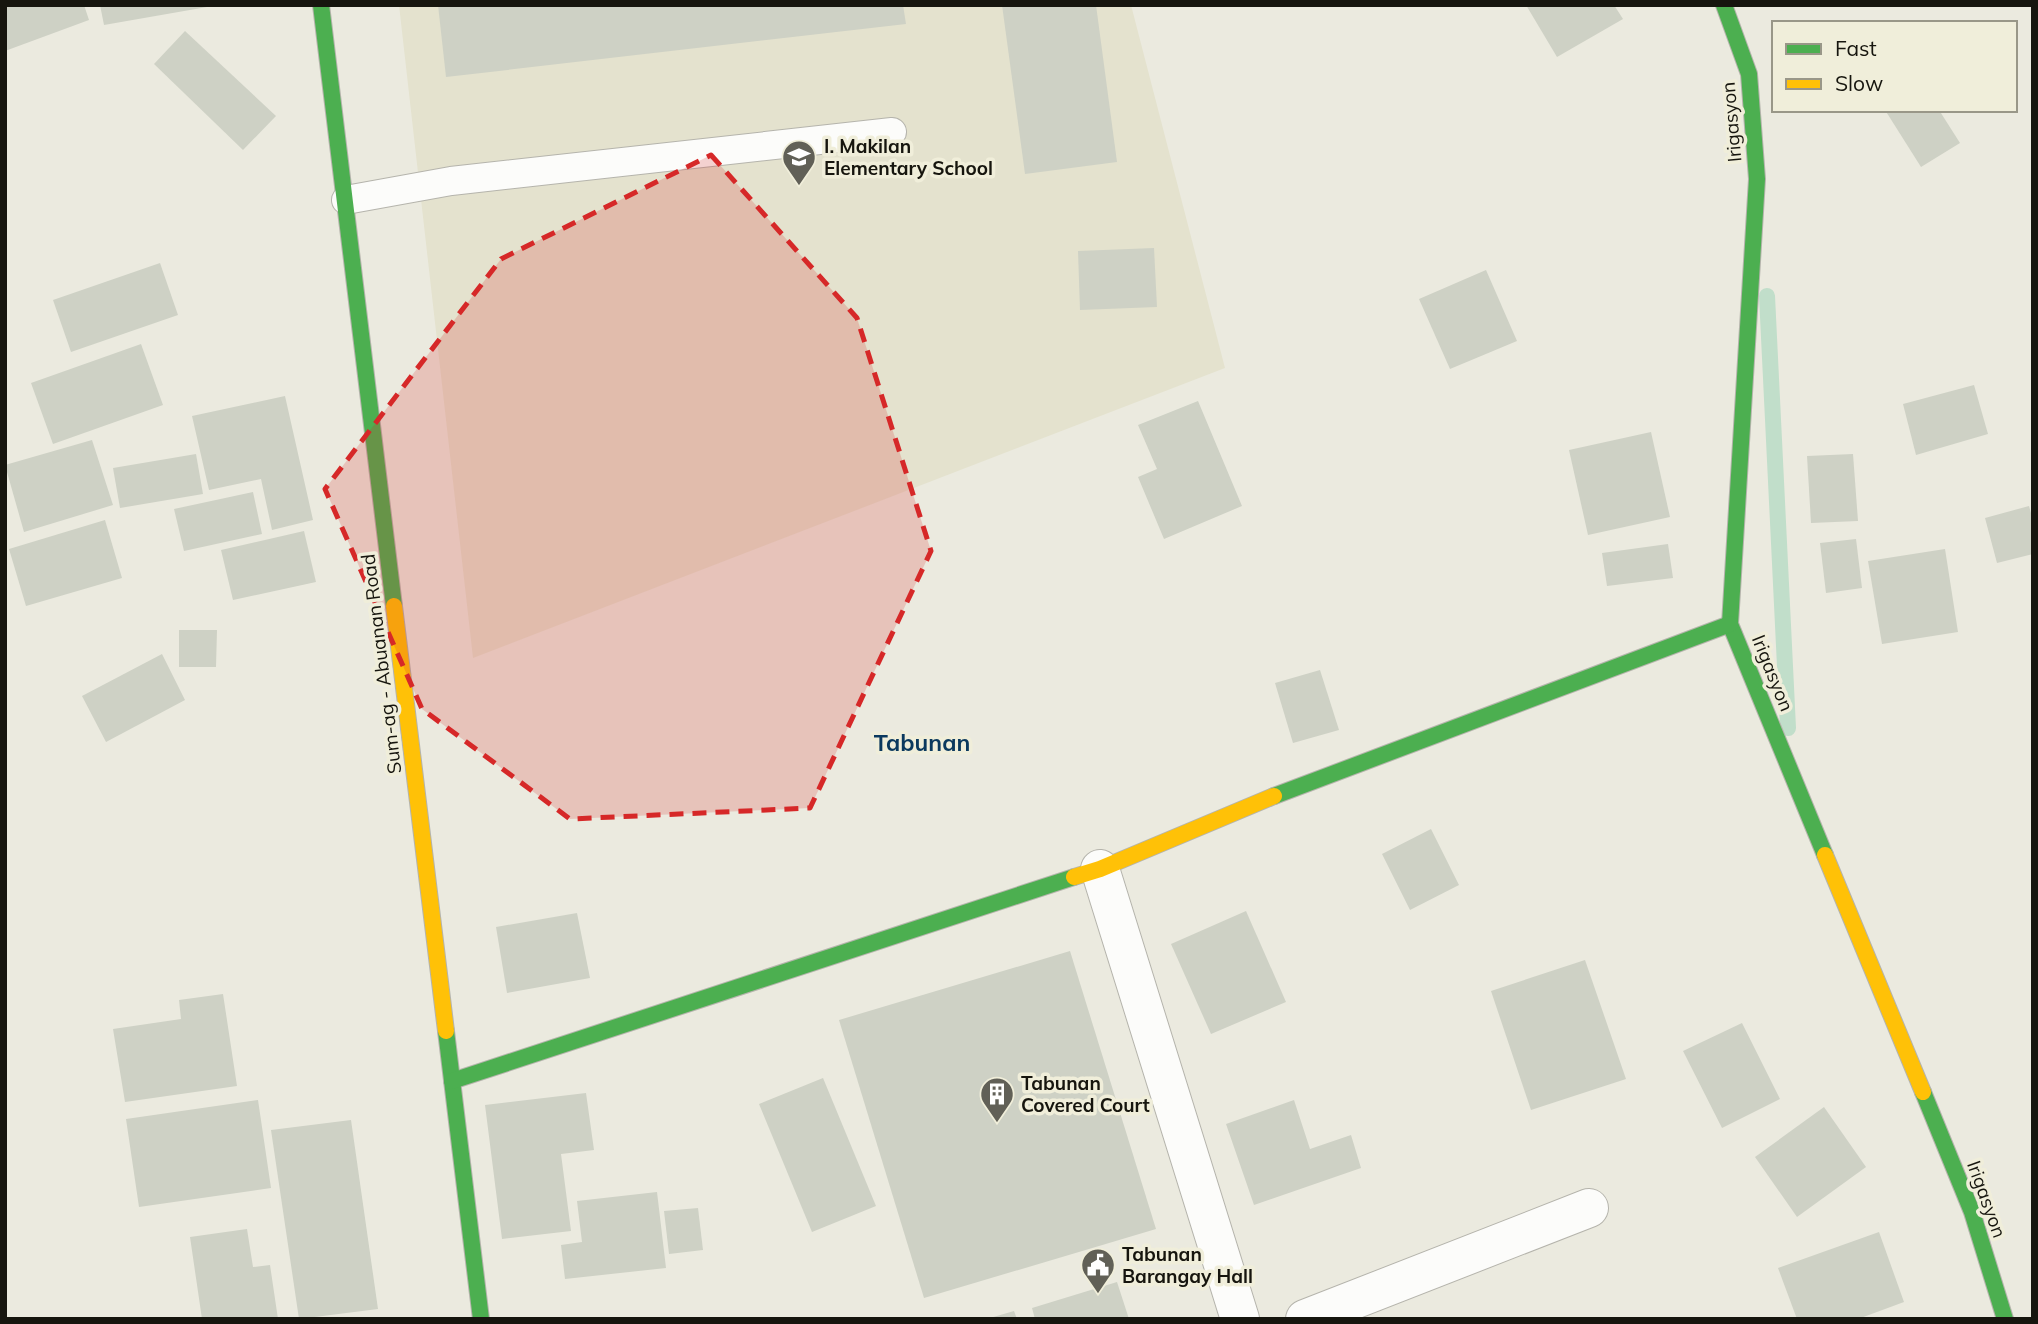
<svg xmlns="http://www.w3.org/2000/svg" width="2038" height="1324" viewBox="0 0 2038 1324" font-family="Mulish,sans-serif">
	<style>
		.built { fill: #e4e2ce }
		.lines { fill: none; stroke-linecap: round; stroke-linejoin: round }
		.stream { stroke: #c1deca; stroke-width: 16 }
		.building { fill: #ced1c5 }
		.lane-casing { stroke: #b5b4ac; stroke-width: 30 }
		.street-casing { stroke: #b5b4ac; stroke-width: 40 }
		.fast-casing { stroke: #b5b4ac; stroke-width: 18 }
		.slow-casing { stroke: #b5b4ac; stroke-width: 18 }
		.lane { stroke: #fcfcfa; stroke-width: 28 }
		.street { stroke: #fcfcfa; stroke-width: 38 }
		.fast { stroke: #4caf50; stroke-width: 16 }
		.slow { stroke: #ffc107; stroke-width: 16 }
		.marked { fill: #d62828; fill-opacity: 0.2; stroke: #d62828; stroke-width: 5; stroke-dasharray: 14 9; stroke-linejoin: round }
		.labels { text-anchor: middle; dominant-baseline: central; stroke-width: 7; stroke-linejoin: round; paint-order: stroke }
		.street-label { font-size: 19px; fill: #16150e; stroke: #f0eeda }
		.poi-label { font-size: 19px; font-weight: bold; fill: #16150e; stroke: #f0eeda; text-anchor: start }
		.quarter-label { font-size: 23px; font-weight: bold; fill: #0b395e; stroke: #f0eeda }
	</style>
	<rect width="100%" height="100%" fill="#ebeadf"/>
	<path class="built" d="M399 5H1131L1225 368 473 658Z"/>
	<g class="lines">
		<path class="stream" d="M1767 296 1788 728"/>
	</g>
	<g class="building">
		<path d="M5 5H84L89 20 5 51Z"/>
		<path d="M100 5H207V7L104 25Z"/>
		<path d="M438 5H903L906 24 446 77Z"/>
		<path d="M1002 5H1096L1117 162 1025 174Z"/>
		<path d="M1526 5H1614L1623 19 1557 57Z"/>
		<path d="M185 31 276 116 243 150 154 64Z"/>
		<path d="M1885 110H1939L1960 143 1921 167Z"/>
		<path d="M1154 248 1157 307 1080 310 1078 251Z"/>
		<path d="M160 263 178 315 71 352 53 300Z"/>
		<path d="M1486 270 1517 341 1450 369 1419 299Z"/>
		<path d="M141 344 163 405 53 444 31 383Z"/>
		<path d="M1974 385 1988 434 1916 455 1903 404Z"/>
		<path d="M285 396 313 520 272 530 261 479 209 490 192 416Z"/>
		<path d="M1198 401 1242 506 1164 539 1138 477 1157 469 1138 425Z"/>
		<path d="M1651 432 1670 517 1588 535 1569 450Z"/>
		<path d="M92 440 113 505 24 532 5 465Z"/>
		<path d="M196 454 203 494 120 508 113 468Z"/>
		<path d="M1853 454 1858 521 1811 523 1807 456Z"/>
		<path d="M253 492 262 534 184 551 174 509Z"/>
		<path d="M2029 506 2033 520V554L1997 563 1985 518Z"/>
		<path d="M105 520 122 578 26 606 9 549Z"/>
		<path d="M304 531 316 582 233 600 221 550Z"/>
		<path d="M1856 539 1862 588 1826 593 1820 543Z"/>
		<path d="M1668 544 1673 578 1607 586 1602 553Z"/>
		<path d="M1945 549 1958 632 1882 644 1868 561Z"/>
		<path d="M179 630H217L216 667H179Z"/>
		<path d="M162 654 185 700 106 742 82 696Z"/>
		<path d="M1320 670 1339 730 1293 743 1275 683Z"/>
		<path d="M1431 829 1459 885 1410 910 1382 854Z"/>
		<path d="M1246 911 1286 1002 1211 1034 1171 944Z"/>
		<path d="M577 913 590 978 507 993 496 927Z"/>
		<path d="M1070 951 1156 1229 924 1298 839 1020Z"/>
		<path d="M1585 960 1626 1079 1531 1110 1491 991Z"/>
		<path d="M223 994 237 1086 125 1102 113 1029 181 1019 179 1000Z"/>
		<path d="M1742 1023 1780 1099 1722 1128 1683 1051Z"/>
		<path d="M823 1078 876 1206 812 1232 759 1104Z"/>
		<path d="M586 1093 594 1150 561 1154 571 1231 502 1239 485 1105Z"/>
		<path d="M258 1100 271 1188 139 1207 126 1119Z"/>
		<path d="M1294 1100 1310 1149 1351 1135 1361 1168 1254 1205 1226 1124Z"/>
		<path d="M1824 1107 1866 1167 1797 1217 1755 1157Z"/>
		<path d="M351 1120 378 1309 299 1319 271 1130Z"/>
		<path d="M657 1192 666 1268 565 1279 561 1245 582 1242 577 1201Z"/>
		<path d="M698 1208 703 1250 669 1254 664 1211Z"/>
		<path d="M247 1229 253 1267 270 1265 278 1319H202L190 1237Z"/>
		<path d="M1879 1232 1904 1302 1858 1319H1797L1778 1268Z"/>
		<path d="M1117 1282 1129 1319H1035L1032 1308Z"/>
		<path d="M1014 1311 1017 1319H990V1318Z"/>
	</g>
	<g class="lines">
		<g class="lane-casing">
			<path id="lane" d="M346 200 451 181 892 132"/>
		</g>
		<g class="street-casing">
			<g id="street">
				<path d="M1100 869 1240 1319"/>
				<path d="M1305 1319 1589 1208"/>
			</g>
		</g>
		<g class="fast-casing">
			<g id="fast">
				<path d="M321 5 394 606"/>
				<path d="M1724 5 1749 74 1757 179 1730 624 1825 855"/>
				<path d="M1274 796 1730 624"/>
				<path d="M446 1031 481 1319"/>
				<path d="M452 1081 1074 877"/>
				<path d="M1923 1092 1972 1212 2005 1319"/>
			</g>
		</g>
		<g class="slow-casing">
			<g id="slow">
				<path d="M394 606 446 1031"/>
				<path d="M1825 855 1923 1092"/>
				<path d="M1074 877 1100 869 1274 796"/>
			</g>
		</g>
		<use href="#lane" class="lane"/>
		<use href="#street" class="street"/>
		<use href="#fast" class="fast"/>
		<use href="#slow" class="slow"/>
	</g>
	<path class="marked" d="M711 155 857 318 931 551 810 808 570 819 422 709 325 489 501 259Z"/>
	<defs>
		<g id="school-pin" transform="scale(1.75)"><path d="M0 17L-7.5 6A9.5 9.5 0 1 1 7.5 6Z" fill="#616057" stroke="#f0eeda"/><path d="M0-5L7-2L0 1L-7-2ZM-4 1L0 2.5L4 1V4Q0 6-4 4Z" fill="#fff"/></g>
		<g id="building-pin" transform="scale(1.75)"><path d="M0 17L-7.5 6A9.5 9.5 0 1 1 7.5 6Z" fill="#616057" stroke="#f0eeda"/><path d="M-4-6H4V6H1V3H-1V6H-4ZM-2.5-4.3h1.7v1.8h-1.7ZM.8-4.3h1.7v1.8H.8ZM-2.5-1h1.7V.8h-1.7ZM.8-1h1.7V.8H.8Z" fill="#fff"/></g>
		<g id="civic-pin" transform="scale(1.75)"><path d="M0 17L-7.5 6A9.5 9.5 0 1 1 7.5 6Z" fill="#616057" stroke="#f0eeda"/><path d="M-.6-6.5H3V-4.5H.6V-3L4-1V1h2V6H-6V1h2V-1L-.6-3ZM-1.2 2.5V6h2.4V2.5Z" fill="#fff"/></g>
	</defs>
	<g fill-rule="evenodd">
		<use href="#school-pin" x="799" y="157"/>
		<use href="#building-pin" x="997" y="1094"/>
		<use href="#civic-pin" x="1098" y="1265"/>
	</g>
	<g class="labels">
		<g class="street-label">
			<text transform="translate(1731 122) rotate(-95)">Irigasyon</text>
			<text transform="translate(381 664) rotate(-97)">Sum-ag - Abuanan Road</text>
			<text transform="translate(1773 673) rotate(68)">Irigasyon</text>
			<text transform="translate(1987 1199) rotate(70)">Irigasyon</text>
		</g>
		<g class="poi-label">
			<text x="824" y="146">I. Makilan<tspan x="824" dy="22">Elementary School</tspan></text>
			<text x="1021" y="1083">Tabunan<tspan x="1021" dy="22">Covered Court</tspan></text>
			<text x="1122" y="1254">Tabunan<tspan x="1122" dy="22">Barangay Hall</tspan></text>
		</g>
		<g class="quarter-label">
			<text x="922" y="742">Tabunan</text>
		</g>
	</g>
	<rect width="2038" height="1324" fill="none" stroke="#16150e" stroke-width="14"/>
	<rect x="1772" y="21" width="245" height="91" fill="#f0eeda" stroke="#999788" stroke-width="2"/>
	<rect x="1786" y="44" width="35" height="10" fill="#4caf50" stroke="#999788" stroke-width="2"/>
	<text x="1835" y="56" font-size="21" fill="#16150e">Fast</text>
	<rect x="1786" y="79" width="35" height="10" fill="#ffc107" stroke="#999788" stroke-width="2"/>
	<text x="1835" y="91" font-size="21" fill="#16150e">Slow</text>
</svg>
